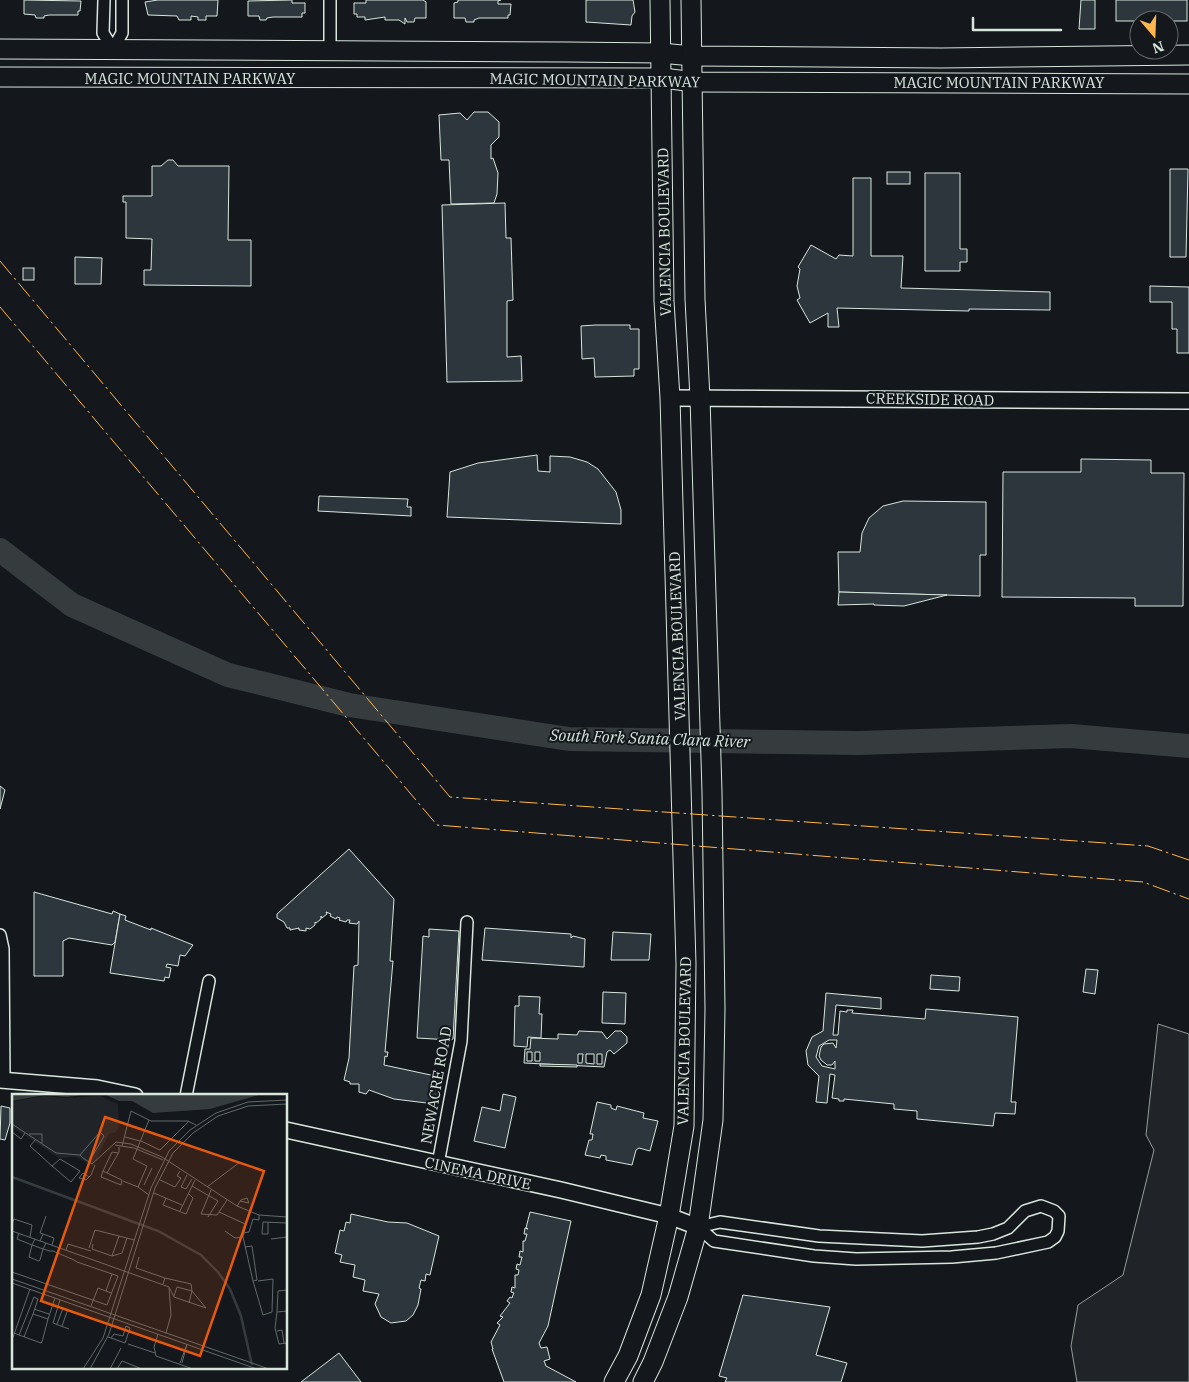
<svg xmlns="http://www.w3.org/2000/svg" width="1189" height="1382" viewBox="0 0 1189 1382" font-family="'IBM Plex Serif',serif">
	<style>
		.green { fill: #202428; stroke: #939e99 }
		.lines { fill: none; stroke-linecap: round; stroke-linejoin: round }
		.river { stroke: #363b3e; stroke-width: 24 }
		.building { fill: #2c363c; stroke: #d8e6dc; fill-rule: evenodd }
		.minor-casing { stroke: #d8e6dc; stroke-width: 14 }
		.tertiary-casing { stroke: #d8e6dc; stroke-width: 18 }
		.primary-casing { stroke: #d8e6dc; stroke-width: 21 }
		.minor { stroke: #14181c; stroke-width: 11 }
		.tertiary { stroke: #14181c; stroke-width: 15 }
		.primary { stroke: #14181c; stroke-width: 19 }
		.wall { stroke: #d8e6dc; stroke-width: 2.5 }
		.power { stroke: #ffb74d; stroke-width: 1; stroke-dasharray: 18 4 2.5 4; stroke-linecap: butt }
		.labels { text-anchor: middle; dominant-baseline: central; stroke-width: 4; stroke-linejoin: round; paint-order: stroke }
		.street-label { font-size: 15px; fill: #d8e6dc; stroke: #14181c }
		.water-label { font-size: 16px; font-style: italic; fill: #d8e6dc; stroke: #14181c }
		.inset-river { fill: none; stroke: #363b3e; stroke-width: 2.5 }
		.inset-road { fill: none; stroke: #626a69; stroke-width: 1 }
		.view { fill: #e8590c; fill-opacity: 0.15; stroke: #e8590c; stroke-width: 2.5 }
		.inset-edge { fill: none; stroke: #d8e6dc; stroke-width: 2.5 }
	</style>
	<rect width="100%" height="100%" fill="#14181c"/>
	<path class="green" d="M1158 1024 1189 1034V1382H1077L1071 1346 1078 1305 1123 1275 1154 1150 1146 1135Z"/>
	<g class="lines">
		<path class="river" d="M0 550 72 605 228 675 349 705 569 739 859 743 1071 736 1189 746"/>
	</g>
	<g class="building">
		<path d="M24 0 81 1 80 11H78V15H49L44 16V18H36L35 15 24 14Z"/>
		<path d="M158 0H218L217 16H206V20H198V17L191 16V20H179L177 16 148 15 145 2Z"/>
		<path d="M292 0V3H305V13H302V17H273L267 18 266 20H260L259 16H248V1Z"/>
		<path d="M366 0H423L426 2V18H415L414 22H407L405 18V24L399 20H385V17L365 20V17H357V14H354V3H366Z"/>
		<path d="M458 0H501L498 1V4H511L510 15H508V18H479L474 20V22H466L465 18H454V3L458 2Z"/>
		<path d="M586 0H633L635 12 632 16 631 25 586 22Z"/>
		<path d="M1095 0V29H1079L1081 0Z"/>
		<rect x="1116" y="0" width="71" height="21"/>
		<path d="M474 112H488L499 122V137L491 145V159L493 158 498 173 497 194 494 203 451 204 449 160H441L439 115 460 113 467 120Z"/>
		<path d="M168 160H173L178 166H229L228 240H251V286L144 285V270H151L152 239 126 238V202H123V196H152V166H161Z"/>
		<path d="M1170 169H1188L1186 257H1170Z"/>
		<rect x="887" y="172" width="23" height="12"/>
		<path d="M925 173H960V249H967V262H960V271H925Z"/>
		<path d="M853 178H871V256H903L901 288 1050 292V310L969 309V311L837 308 839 327H828V313L810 323 797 300 800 298 797 286 800 269 798 267 811 245 836 259 839 255 853 256Z"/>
		<path d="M505 203 506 238H511L513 300 507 301V357L521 356 522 381 447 382 442 205Z"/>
		<path d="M75 257 102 258 101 284H75Z"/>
		<rect x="23" y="268" width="11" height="12"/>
		<path d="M1150 286 1189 287V353H1177V329H1172V302H1150Z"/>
		<path d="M595 325H630V329H639V369H634V376L595 377 594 358 582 359 581 326Z"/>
		<path d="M537 455 538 471 550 472V456L570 457 587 462 598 469 616 492 621 510V524L447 517 450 472 478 463Z"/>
		<path d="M1081 459 1151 460V473H1184L1183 606H1135V598L1002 597 1003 472H1081Z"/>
		<path d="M319 496 408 499 407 507H411V516L318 511Z"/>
		<path d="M903 501 986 502V555H980V596L839 592 838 552H860L862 533 869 518 883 506Z"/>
		<path d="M839 592 947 595 904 606 874 605V604L838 605Z"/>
		<path d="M0 786 5 790 0 809Z"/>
		<path d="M349 849 394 899 390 961H393L385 1052H388L387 1057 385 1056 384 1065 440 1077V1080L442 1081 441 1090 438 1089 437 1092 440 1093 438 1102 435 1101V1104L394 1099 369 1090 366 1094 359 1092V1084H350V1082L344 1080 349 1058 354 966 358 965 359 921 357 924 349 923 350 920H347L346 922 339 920 340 918 337 917 336 919 330 916 331 914 326 912 327 914 322 918 321 916V919L316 923 315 922V925L310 929 306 928V931L299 930V928L290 930V928H287L284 922 277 918V914Z"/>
		<path d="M34 892 112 914 113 911 120 914 115 942 112 945 69 938 63 941V976H34Z"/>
		<path d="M120 914 126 916 125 920 151 930V928L193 945 185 956 180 955 178 966 167 964 166 967 171 968 169 978 165 977 164 981 110 973Z"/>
		<path d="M485 928 571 934V938L573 936 585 939 584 967 482 960Z"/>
		<path d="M429 929 459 931 453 1039 451 1040 417 1038 423 936 429 937Z"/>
		<path d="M613 932 651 934 649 960H611Z"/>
		<path d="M1086 969 1098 970 1095 994 1083 992Z"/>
		<path d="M931 975 960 977 959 991 930 989Z"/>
		<path d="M603 992 626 993 625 1024 602 1023Z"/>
		<path d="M826 993 881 998V1009L836 1005 833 1035H838L840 1011 847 1012V1010H853L852 1013 925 1019 926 1009 1018 1017 1011 1102H1016L1015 1114 995 1113 993 1126 917 1119V1111L894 1109V1104L844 1099V1101H839V1099L832 1098 835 1075 830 1074 827 1103 816 1102 819 1076 808 1065 806 1051 812 1037 823 1031ZM829 1040H837L836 1048 833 1043 824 1044 821 1047 819 1056 821 1060 827 1065H832L835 1061V1069L822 1066 816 1057 819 1046Z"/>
		<path d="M519 996 540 997 539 1014H542L541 1038 528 1037 527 1047 514 1046 515 1006H519Z"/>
		<path d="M579 1031 602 1032 607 1039 615 1031H621L627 1037V1043L614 1054 610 1050 607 1052 604 1067 524 1063 525 1049H530L531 1038 558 1039V1034L577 1035ZM527 1052H532V1061H527ZM535 1052H540V1061H535ZM578 1054H583L582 1063H578ZM586 1054H594V1064L586 1063ZM597 1054H602V1064H597Z"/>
		<path d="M540 1064 577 1065V1067L540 1066Z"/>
		<path d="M503 1094 516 1097 505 1148 474 1141 482 1107 500 1111Z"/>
		<path d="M597 1102 611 1105V1108L616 1110 617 1106 644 1113 643 1118 658 1121 650 1151 639 1148 636 1150 632 1165 606 1160V1156L601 1155 600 1158 585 1155 589 1140H592L593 1134H590Z"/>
		<path d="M1 1106 10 1108V1123L5 1140 0 1139Z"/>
		<path d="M530 1212 571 1221 548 1326 539 1343 541 1348 547 1347 550 1359 544 1361 546 1366 576 1382H504L492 1349H493L491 1342 500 1325 497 1323 503 1317 500 1316 510 1303 507 1301 510 1297 512 1298 513 1295 514 1293 511 1292 512 1287 515 1288V1275H518L519 1270 516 1269 517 1264 520 1265 522 1257H519L520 1251 523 1252V1241H525L527 1234H524L525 1228 528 1229 526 1228Z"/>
		<path d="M351 1214 388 1222 407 1223 439 1236 430 1275 426 1274 425 1281 421 1280 419 1288 421 1289 418 1305 413 1315 406 1321 391 1323 381 1317 375 1304 379 1294 363 1291 365 1280 353 1277 355 1265 340 1262 342 1255 335 1253 340 1230 344 1231 346 1222 350 1223Z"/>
		<path d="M743 1295 830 1307 816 1355 847 1363 841 1382H725L727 1378 719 1376Z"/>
		<path d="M339 1353 361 1382H301Z"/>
	</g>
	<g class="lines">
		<g class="minor-casing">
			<g id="minor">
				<path d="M104 0 103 33 113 49 122 33V0"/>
				<path d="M330 50V0"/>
				<path d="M0 935 3 949 4 1080"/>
				<path d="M186 1096 209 981"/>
				<path d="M438 1164 461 1041 467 922"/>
				<path d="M1041 1206 1054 1211 1059 1216 1058 1231 1055 1237 1048 1242 996 1253 952 1257 856 1259 814 1256 714 1241 698 1227 720 1222 819 1236 922 1241 978 1237 993 1234 1008 1228 1025 1211Z"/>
			</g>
		</g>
		<g class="tertiary-casing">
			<g id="tertiary">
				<path d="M670 398 1189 401"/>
				<path d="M0 1080 97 1088 135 1096"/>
				<path d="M286 1130 561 1190 669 1216 698 1227"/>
			</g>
		</g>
		<g class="primary-casing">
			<g id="primary">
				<path d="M0 49 567 52 661 53 692 56 941 58 1189 55"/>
				<path d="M0 77 663 78 694 82 1189 84"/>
				<path d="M614 1382 628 1356 651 1295 669 1216 684 1126 686 964 670 398 664 301 660 0"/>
				<path d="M643 1382 653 1362 678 1297 698 1227 713 1120 715 1009 712 792 700 398 695 299 691 0"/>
			</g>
		</g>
		<use href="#minor" class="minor"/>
		<use href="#tertiary" class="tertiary"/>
		<use href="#primary" class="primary"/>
		<path class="wall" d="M973 18V30H1061"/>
		<g class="power">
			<path d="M0 261 450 797 1148 846 1189 860"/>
			<path d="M0 307 437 825 1143 882 1189 899"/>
		</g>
	</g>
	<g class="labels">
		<g class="street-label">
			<text x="190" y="78">MAGIC MOUNTAIN PARKWAY</text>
			<text transform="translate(595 80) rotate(1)">MAGIC MOUNTAIN PARKWAY</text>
			<text x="999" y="82">MAGIC MOUNTAIN PARKWAY</text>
			<text transform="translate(664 232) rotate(-91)">VALENCIA BOULEVARD</text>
			<text transform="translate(930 399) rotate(1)">CREEKSIDE ROAD</text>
			<text transform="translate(677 636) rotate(-92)">VALENCIA BOULEVARD</text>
			<text transform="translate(684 1041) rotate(-89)">VALENCIA BOULEVARD</text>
			<text transform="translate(436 1085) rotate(-80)">NEWACRE ROAD</text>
			<text transform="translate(478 1173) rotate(12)">CINEMA DRIVE</text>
		</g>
		<g class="water-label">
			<text transform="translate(650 738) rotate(2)">South Fork Santa Clara River</text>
		</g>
	</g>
	<g transform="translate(12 1094)">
		<rect width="275" height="275" fill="#14181c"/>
		<path d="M32 2 55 4 88 2 106 10 107 33 104 38 97 40 81 72 64 63 47 64 0 33V8Z" fill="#202428"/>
		<path d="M0 0H77L55 3 33 1 0 7ZM92 0H250L198 15 141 19 120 7H107Z" fill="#363b3e"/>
		<path class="inset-river" d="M0 83 146 137 189 161 206 178 218 195 229 222 240 271"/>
		<path class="inset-road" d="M137 26 121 65 135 72 126 93 137 101M0 30 44 59 68 61M0 38 9 45 13 39M17 40H30V49M113 43 128 47M24 45 18 52 40 72 59 88 68 77 48 65 40 72M129 47 148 56 177 27M103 51 122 54 151 66M110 52 119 17 139 27H176L184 31M106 59 100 58 91 77 95 79 107 58V53M77 68 92 42 88 38 68 61 71 64 80 70 104 48 119 50 150 63 225 112 247 121 275 123M91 77 89 83 109 91 110 86 95 79M175 81 169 93 174 95 180 85M77 83 71 79 67 84 74 86 79 81 83 71M148 86 163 93 169 84 165 82 168 77M111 87 126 93M132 91 140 74M180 92 206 107 196 123M195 93 228 68M199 96 189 120 205 121 215 106M142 99 170 111M154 104 151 111 174 120 181 104 176 99M225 112 229 106 235 104 237 109 228 107M168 117 183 86M207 118 233 130M256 128V140H250L251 128 275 129M0 130 2 125 20 131 18 143M0 137 157 193M213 137 223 144 231 143M7 139 5 145 20 151 23 145M231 139 237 138 241 125 247 126V121M31 140 28 139 34 122M107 142 122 146M259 145 275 143M28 147 31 140 42 144 40 151M233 153 240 152 245 186 241 187 231 143 237 118M77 154 83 136 107 142 100 162 80 155 81 150M54 156 56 150 79 157M100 162 110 159 115 144M127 163 124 174 153 184 151 190M0 178 95 211 106 182 65 168 62 166 41 157H38L31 155 20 151 17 163 27 167 28 166 31 155 34 149M153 184 179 190 180 197 194 214 162 203 157 193M0 185 257 275M241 187 251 221 260 218 261 185 246 187M0 189 245 275M94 197 100 180M162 202 165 193 180 197 177 209M48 206 41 229 57 235M79 212 86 194 99 199M22 215 37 220M275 217 265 218 263 234 267 250 275 249M265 218 266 197 275 196M36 225 43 204M45 230 51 214M50 232 56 215M265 237 270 236 272 249M2 239 7 241 29 249 30 248 36 225 21 220 12 243M154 239 159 221 157 194M146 240 142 253 144 262 181 275M7 241 22 203 26 205 21 220M96 243 99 244 113 249 118 234 114 232 111 242 102 240 99 244M0 246 18 195M116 250 143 259M168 269 175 250M170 269 175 250M71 275 91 244 139 94 157 57 178 36 204 19 236 8 275 6M78 275 97 240 143 94 161 59 181 39 206 22 236 12 275 10M98 275 109 254M105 275 110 267 130 275"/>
		<path class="view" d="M93 23 252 77 188 262 29 207Z"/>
		<rect width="275" height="275" class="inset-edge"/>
	</g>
	<g transform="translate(1154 35) rotate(161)"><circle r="24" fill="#14181c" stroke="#626a69"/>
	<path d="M0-4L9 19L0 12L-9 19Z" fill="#ffb74d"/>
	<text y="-8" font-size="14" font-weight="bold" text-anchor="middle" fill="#d8e6dc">N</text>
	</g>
</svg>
